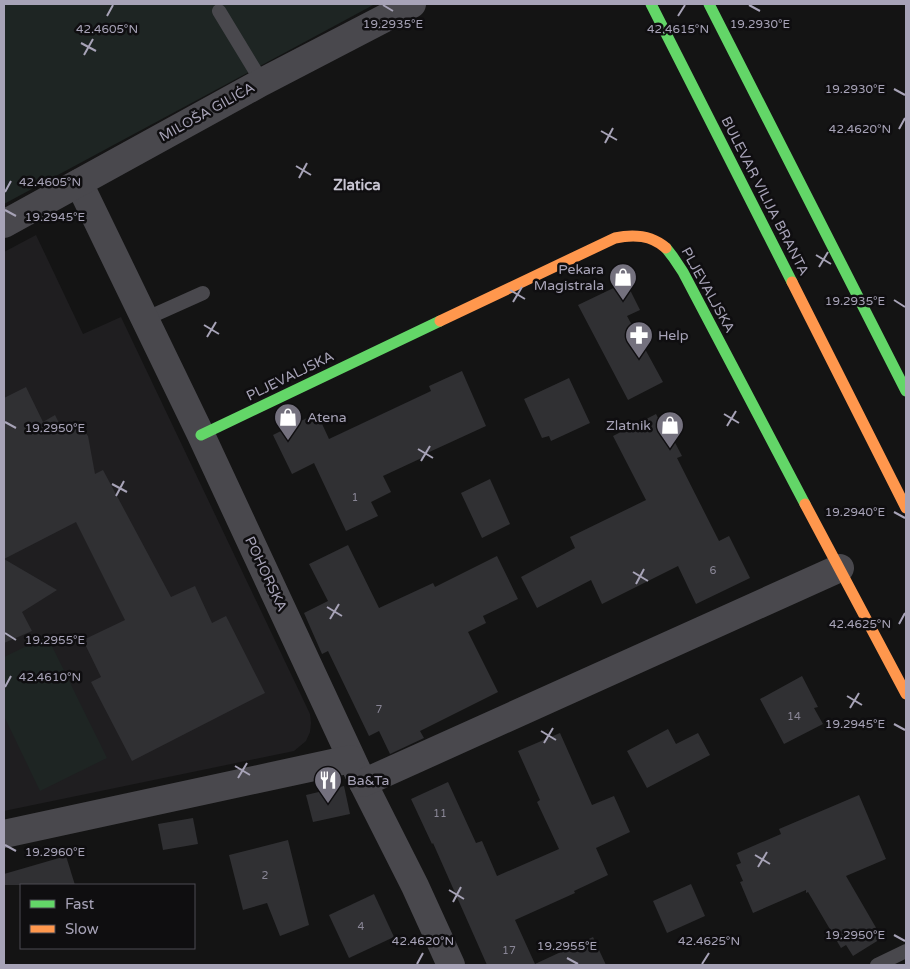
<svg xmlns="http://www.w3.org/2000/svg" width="910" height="969" viewBox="0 0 910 969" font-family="'Varela Round',sans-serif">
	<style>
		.built { fill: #1f1e20 }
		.green { fill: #1e2523 }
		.building { fill: #303033 }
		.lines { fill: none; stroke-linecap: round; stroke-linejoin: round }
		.lane { stroke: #49484d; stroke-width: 14 }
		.street { stroke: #49484d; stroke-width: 28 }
		.fast { stroke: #63d668; stroke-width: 11 }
		.slow { stroke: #ff974d; stroke-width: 11 }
		.ticks { fill: none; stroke: #a7a3b7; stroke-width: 2 }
		.labels { text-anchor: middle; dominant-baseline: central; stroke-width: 5; stroke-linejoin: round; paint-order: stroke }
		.number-label { font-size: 11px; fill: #898696 }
		.street-label { font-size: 14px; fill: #a7a3b7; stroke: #0f0e10 }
		.poi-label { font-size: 14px; fill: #a7a3b7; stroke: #0f0e10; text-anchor: start }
		.neighbourhood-label { font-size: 15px; font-weight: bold; fill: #c8c5d2; stroke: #0f0e10 }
		.ticks-label { font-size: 12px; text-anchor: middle; fill: #a7a3b7; stroke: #0f0e10; stroke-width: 5; stroke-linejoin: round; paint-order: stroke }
	</style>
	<rect width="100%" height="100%" fill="#141414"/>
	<path class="built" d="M36 235 83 334 121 317 310 714 311 723 310 732 306 741 294 751 4 811V252Z"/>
	<g class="green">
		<path d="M4 4H375L4 204Z"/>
		<path d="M47 636 107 758 40 791 4 716V657Z"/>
	</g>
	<g class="building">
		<path d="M626 282 640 310 627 316 663 382 628 400 578 305Z"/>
		<path d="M462 371 486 426 425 454 426 456 383 476 391 492 371 502 378 516 346 531 314 463 292 474 273 435 317 413 329 439 431 391 429 386Z"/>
		<path d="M569 378 590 423 551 441 549 436 542 438 524 399Z"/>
		<path d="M26 387 43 422 55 415 59 423 75 425 82 429 88 436 95 474 103 470 171 597 195 586 212 623 226 616 265 693 132 761 91 682 101 677 83 640 125 620 76 522 4 559V398Z"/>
		<path d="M656 414 667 436 671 435 682 456 677 458 719 541 729 536 750 578 696 604 678 566 602 604 591 580 537 608 521 577 575 548 570 537 646 500 613 436Z"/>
		<path d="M490 479 510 524 482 538 461 493Z"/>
		<path d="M348 545 379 608 433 583 435 587 497 556 518 599 483 616 486 623 468 632 498 692 420 731 424 738 390 754 379 731 369 736 328 651 322 654 304 613 328 601 309 564Z"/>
		<path d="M4 559 57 590 22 612 32 631 4 643Z"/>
		<path d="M802 676 818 707 814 708 823 724 784 744 760 699Z"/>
		<path d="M668 729 676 744 698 733 710 755 647 788 627 751Z"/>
		<path d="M560 733 592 805 614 796 630 832 596 848 608 875 574 891 575 893 515 920 535 964 593 937 606 965H487L433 843 432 844 411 799 448 782 476 843 482 841 497 876 559 849 537 802 540 800 518 751Z"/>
		<path d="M344 786 350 814 313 822 306 795Z"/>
		<path d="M859 795 886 859 846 876 882 938 853 956 846 945 841 948 808 892 806 893V890L753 913 740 882 743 881 736 865 741 863 737 853 781 834 779 829Z"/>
		<path d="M193 818 198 844 163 850 158 824Z"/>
		<path d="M288 840 309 925 280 936 267 903 243 910 229 855Z"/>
		<path d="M66 856 75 885H4V874Z"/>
		<path d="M691 884 705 916 667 933 653 901Z"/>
		<path d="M374 894 394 937 349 958 329 915Z"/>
	</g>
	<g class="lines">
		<g class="lane">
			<path d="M219 11 262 82"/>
			<path d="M145 319 203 293"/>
			<path d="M877 965 906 951"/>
		</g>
		<g class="street">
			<path d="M79 183 201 435 363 783 415 886 451 965"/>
			<path d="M4 224 262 82 412 4"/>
			<path d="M363 783 840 568"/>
			<path d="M4 834 351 759"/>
		</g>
		<g class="fast">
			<path d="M651 4 792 282"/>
			<path d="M709 4 906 391"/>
			<path d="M666 248 673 257 683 272 805 504"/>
			<path d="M201 435 440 321"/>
		</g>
		<g class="slow">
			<path d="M792 282 906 508"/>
			<path d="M440 321 615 238C634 234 651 235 666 248"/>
			<path d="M805 504 906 694"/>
		</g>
	</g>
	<path class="ticks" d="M383 5 393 11M749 5 760 11M107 16 113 5M678 16 685 5M81 43 96 51M84 55 93 39M894 89 905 95M899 129 905 118M601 131 617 140M605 143 613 128M296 166 311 175M299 178 307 163M5 192 11 181M5 210 16 216M816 255 831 264M819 267 828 252M510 290 525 299M894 300 905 307M513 302 522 287M204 325 219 334M207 337 216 322M724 414 739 423M5 422 16 428M727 426 736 411M418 449 433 458M421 461 430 446M112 484 127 492M116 496 124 481M894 512 905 518M633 572 648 581M636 584 644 569M327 607 342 616M330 619 339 604M899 624 905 613M5 633 16 640M5 687 11 676M847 696 862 705M850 708 859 693M894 724 905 730M541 731 556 740M544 743 553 728M235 766 250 775M238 778 247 763M5 845 16 851M755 855 770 864M758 867 767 852M449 890 464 899M453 902 461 887M894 935 905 941M567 958 578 964M417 964 423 953M702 964 709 953"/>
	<defs>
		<g id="shop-pin" transform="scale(1.4375)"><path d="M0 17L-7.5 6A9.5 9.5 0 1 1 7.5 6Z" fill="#74717e" stroke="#0f0e10"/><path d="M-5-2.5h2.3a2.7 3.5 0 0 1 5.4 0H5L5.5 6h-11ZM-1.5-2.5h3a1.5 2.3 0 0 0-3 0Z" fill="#fff"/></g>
		<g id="pharmacy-pin" transform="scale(1.4375)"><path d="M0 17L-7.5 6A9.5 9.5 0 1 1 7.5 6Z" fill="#74717e" stroke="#0f0e10"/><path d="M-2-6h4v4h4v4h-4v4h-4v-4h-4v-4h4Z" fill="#fff"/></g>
		<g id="restaurant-pin" transform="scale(1.4375)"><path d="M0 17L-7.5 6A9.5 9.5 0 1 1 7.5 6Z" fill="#74717e" stroke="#0f0e10"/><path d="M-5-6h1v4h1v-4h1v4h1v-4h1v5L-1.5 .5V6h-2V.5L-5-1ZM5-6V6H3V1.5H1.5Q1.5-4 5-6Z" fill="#fff"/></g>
	</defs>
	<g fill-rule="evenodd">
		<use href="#shop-pin" x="623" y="277"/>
		<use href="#pharmacy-pin" x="639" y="335"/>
		<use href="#shop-pin" x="288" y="417"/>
		<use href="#shop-pin" x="670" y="425"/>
		<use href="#restaurant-pin" x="328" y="780"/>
	</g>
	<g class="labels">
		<g class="number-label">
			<text x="355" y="497">1</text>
			<text x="713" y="570">6</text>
			<text x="379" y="709">7</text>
			<text x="794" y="716">14</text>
			<text x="440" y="813">11</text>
			<text x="265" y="875">2</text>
			<text x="361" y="926">4</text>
			<text x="509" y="950">17</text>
		</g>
		<g class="street-label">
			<text transform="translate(207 112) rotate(-29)">MILOŠA GILIĆA</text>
			<text transform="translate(765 196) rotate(63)">BULEVAR VILIJA BRANTA</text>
			<text transform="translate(708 290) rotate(61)">PLJEVALJSKA</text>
			<text transform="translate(290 376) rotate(-26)">PLJEVALJSKA</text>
			<text transform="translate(266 574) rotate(65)">POHORSKA</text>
		</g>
		<g class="poi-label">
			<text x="604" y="269" text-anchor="end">Pekara<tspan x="604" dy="16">Magistrala</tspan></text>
			<text x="658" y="335">Help</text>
			<text x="307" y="417">Atena</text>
			<text x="651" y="425" text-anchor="end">Zlatnik</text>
			<text x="347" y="780">Ba&amp;Ta</text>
		</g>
		<g class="neighbourhood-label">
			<text x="357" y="185">Zlatica</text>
		</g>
	</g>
	<g class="ticks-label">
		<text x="393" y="28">19.2935°E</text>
		<text x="760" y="28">19.2930°E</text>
		<text x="678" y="33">42.4615°N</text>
		<text x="107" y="33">42.4605°N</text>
		<text x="855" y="93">19.2930°E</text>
		<text x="860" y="133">42.4620°N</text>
		<text x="50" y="186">42.4605°N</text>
		<text x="55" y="221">19.2945°E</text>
		<text x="855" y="305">19.2935°E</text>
		<text x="55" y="432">19.2950°E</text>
		<text x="855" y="516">19.2940°E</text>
		<text x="860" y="628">42.4625°N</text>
		<text x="55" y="644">19.2955°E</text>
		<text x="50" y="681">42.4610°N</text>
		<text x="855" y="728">19.2945°E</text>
		<text x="55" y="856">19.2960°E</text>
		<text x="855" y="939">19.2950°E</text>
		<text x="423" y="945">42.4620°N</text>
		<text x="709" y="945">42.4625°N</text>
		<text x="567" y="950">19.2955°E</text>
	</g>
	<rect width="910" height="969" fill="none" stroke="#a7a3b7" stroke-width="10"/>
	<rect x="20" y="884" width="175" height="65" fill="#0f0e10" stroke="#4c4a53"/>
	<rect x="30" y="900" width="25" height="8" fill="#63d668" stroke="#4c4a53"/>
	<text x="65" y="909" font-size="15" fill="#a7a3b7">Fast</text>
	<rect x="30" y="925" width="25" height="8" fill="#ff974d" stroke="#4c4a53"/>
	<text x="65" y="934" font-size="15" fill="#a7a3b7">Slow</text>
</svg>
